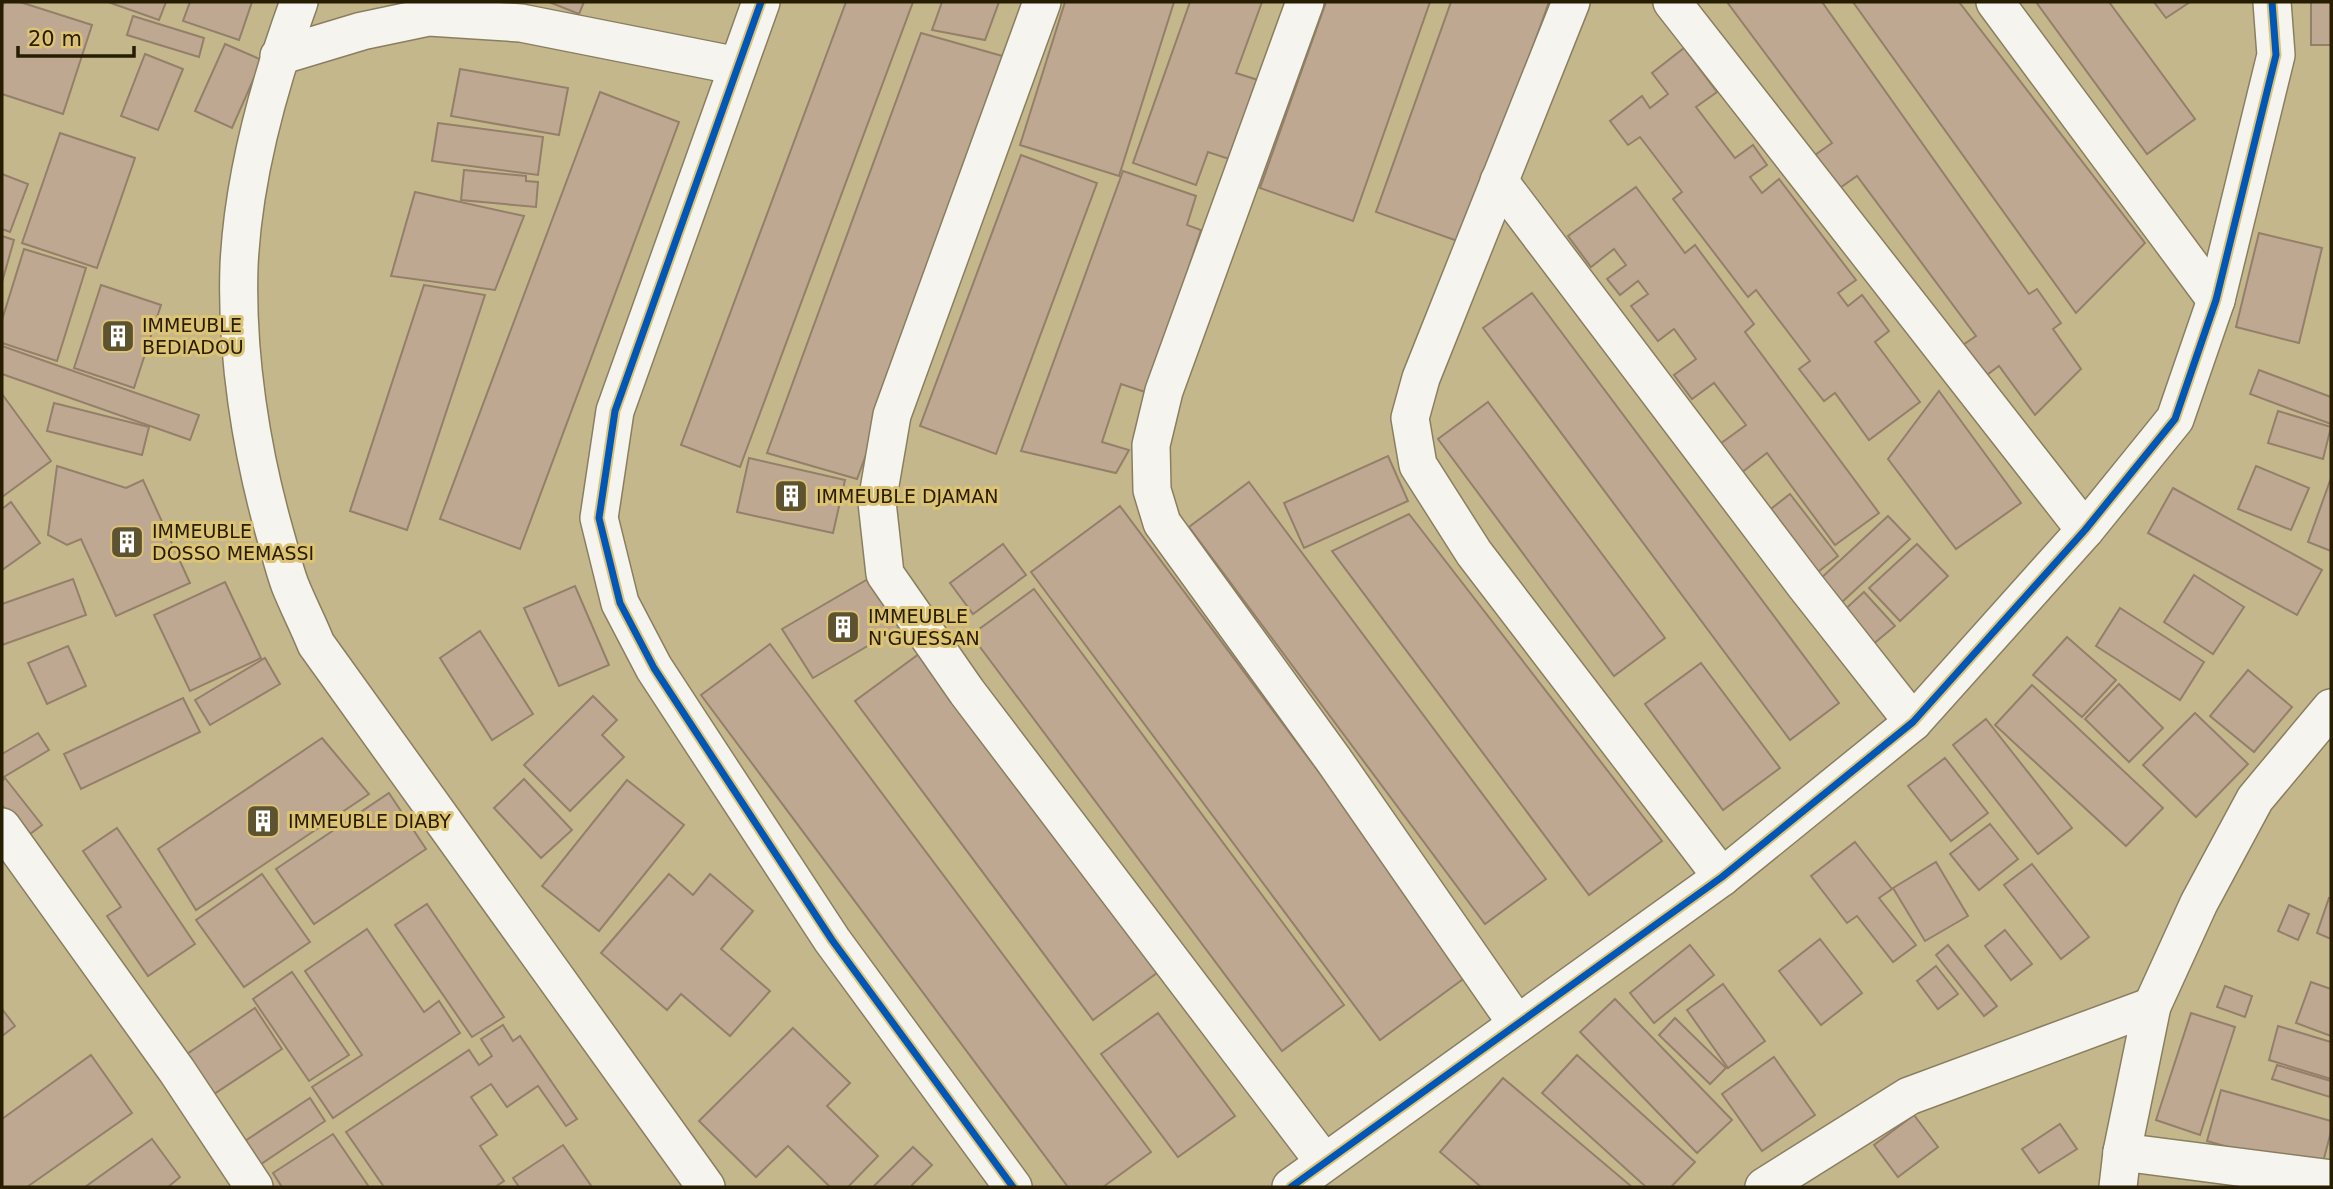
<svg xmlns="http://www.w3.org/2000/svg" width="2333" height="1189" viewBox="0 0 2333 1189" font-family="'DejaVu Sans',sans-serif">
	<style>
		.building { fill: #bea892; stroke: #947f6a; stroke-width: 2 }
		.lines { fill: none; stroke-linecap: round; stroke-linejoin: round }
		.minor-casing { stroke: #897f60; stroke-width: 40 }
		.minor { stroke: #f6f4ee; stroke-width: 37 }
		.cycleway-casing { stroke: #ddc374; stroke-width: 11 }
		.cycleway { stroke: #0057b8; stroke-width: 7 }
		.labels { text-anchor: middle; dominant-baseline: central; stroke-width: 6; stroke-linejoin: round; paint-order: stroke }
		.poi-label { font-size: 19px; fill: #271d00; stroke: #ddc374; text-anchor: start }
	</style>
	<rect width="100%" height="100%" fill="#c5b78c"/>
	<g class="building">
		<path d="M4 2H20L92 25 63 114 2 94V8Z"/>
		<path d="M108 2H166L159 20Z"/>
		<path d="M190 2H252L239 40 183 21Z"/>
		<path d="M549 2H584L579 14Z"/>
		<path d="M846 2H913L740 467 681 445Z"/>
		<path d="M942 2H999L985 40 932 30Z"/>
		<path d="M1065 2H1174L1119 176 1020 145Z"/>
		<path d="M1190 2H1262L1236 73 1258 80 1229 159 1208 152 1196 185 1133 163Z"/>
		<path d="M1326 2H1430L1353 221 1260 188Z"/>
		<path d="M1451 2H1549L1463 243 1376 212Z"/>
		<path d="M1727 2H1822L2029 294 2037 289 2061 323 2053 329 2081 369 2035 415 1999 366 1980 380 1957 349 1976 336 1857 176 1830 195 1805 162 1832 143Z"/>
		<path d="M1853 2H1959L2145 243 2076 313Z"/>
		<path d="M2036 2H2109L2195 119 2147 154Z"/>
		<path d="M2154 2H2190L2166 18Z"/>
		<rect x="2311" y="2" width="20" height="43"/>
		<path d="M133 16 204 38 199 57 127 35Z"/>
		<path d="M921 33 1013 59 857 479 767 453Z"/>
		<path d="M225 44 262 60 232 128 195 111Z"/>
		<path d="M1684 48 1717 92 1696 107 1735 158 1753 145 1767 165 1750 177 1762 193 1779 179 1856 280 1838 293 1848 306 1862 295 1889 331 1875 342 1920 402 1869 440 1835 393 1824 401 1799 369 1810 361 1756 290 1748 297 1673 199 1682 192 1640 137 1628 145 1610 121 1642 96 1650 108 1668 94 1652 73Z"/>
		<path d="M145 54 183 69 158 130 121 116Z"/>
		<path d="M460 69 568 88 559 135 451 116Z"/>
		<path d="M600 92 679 122 520 549 440 519Z"/>
		<path d="M438 123 543 137 538 175 432 161Z"/>
		<path d="M60 133 135 158 97 268 22 243Z"/>
		<path d="M1021 155 1097 183 996 454 920 426Z"/>
		<path d="M464 170 526 176V181L538 182 536 207 461 200Z"/>
		<path d="M1123 171 1196 196 1187 225 1201 230 1148 393 1121 384 1102 442 1129 450 1116 473 1021 451Z"/>
		<path d="M2 174 28 184 10 232 2 229Z"/>
		<path d="M1636 187 1685 253 1695 245 1754 324 1745 332 1879 513 1835 545 1767 453 1741 473 1720 444 1746 425 1714 383 1692 399 1674 375 1696 359 1674 329 1658 341 1631 306 1648 294 1638 281 1620 295 1607 279 1626 265 1614 249 1591 267 1568 236Z"/>
		<path d="M415 192 524 216 495 290 391 276Z"/>
		<path d="M2259 233 2322 248 2299 343 2236 327Z"/>
		<path d="M2 236 14 240 2 282Z"/>
		<path d="M24 249 86 268 57 361 2 343V320Z"/>
		<path d="M101 285 161 305 134 388 74 368Z"/>
		<path d="M424 285 485 295 407 530 350 511Z"/>
		<path d="M1532 293 1839 703 1790 740 1483 328Z"/>
		<path d="M2 346 199 415 190 440 2 374Z"/>
		<path d="M2259 370 2331 397V424L2250 394Z"/>
		<path d="M1939 391 2021 503 1956 549 1888 459Z"/>
		<path d="M2 394 51 461 2 497Z"/>
		<path d="M1488 402 1665 638 1614 676 1438 439Z"/>
		<path d="M54 403 149 427 142 455 47 431Z"/>
		<path d="M2278 411 2331 427 2323 459 2268 443Z"/>
		<path d="M1388 456 1408 501 1304 548 1284 503Z"/>
		<path d="M749 458 845 480 833 533 737 512Z"/>
		<path d="M57 466 126 488 143 480 190 583 116 616 81 539 67 545 48 535Z"/>
		<path d="M2256 466 2309 488 2291 530 2238 509Z"/>
		<path d="M2331 478V551L2308 542Z"/>
		<path d="M1249 482 1546 879 1485 924 1189 527Z"/>
		<path d="M2173 488 2322 570 2297 615 2148 533Z"/>
		<path d="M1790 494 1838 556 1814 575 1767 512Z"/>
		<path d="M11 502 40 543 2 570V509Z"/>
		<path d="M1120 506 1470 974 1380 1040 1031 572Z"/>
		<path d="M1409 514 1662 841 1589 895 1332 551Z"/>
		<path d="M1888 516 1910 539 1841 603 1819 580Z"/>
		<path d="M1003 544 1026 575 973 614 950 583Z"/>
		<path d="M1917 544 1948 576 1900 621 1869 588Z"/>
		<path d="M2194 575 2244 607 2213 654 2164 622Z"/>
		<path d="M73 579 86 615 2 645V604Z"/>
		<path d="M868 579 905 624 813 678 782 629Z"/>
		<path d="M225 582 261 658 190 691 154 615Z"/>
		<path d="M575 586 609 665 559 686 524 608Z"/>
		<path d="M1034 589 1344 1005 1282 1051 971 635Z"/>
		<path d="M1864 592 1895 626 1872 645 1842 612Z"/>
		<path d="M2120 608 2204 662 2180 700 2096 646Z"/>
		<path d="M480 631 533 714 492 740 440 658Z"/>
		<path d="M2067 637 2116 680 2082 717 2033 675Z"/>
		<path d="M770 644 1151 1152 1103 1187H1068L701 695Z"/>
		<path d="M68 646 86 686 47 704 28 663Z"/>
		<path d="M923 651 1161 970 1093 1020 855 701Z"/>
		<path d="M265 658 280 684 210 725 195 700Z"/>
		<path d="M1701 663 1780 768 1723 810 1645 704Z"/>
		<path d="M2248 670 2292 707 2254 752 2210 716Z"/>
		<path d="M2119 684 2163 728 2129 762 2085 719Z"/>
		<path d="M2032 685 2163 808 2126 846 1995 725Z"/>
		<path d="M593 696 617 720 602 735 624 757 570 811 524 765Z"/>
		<path d="M183 698 200 732 81 789 64 754Z"/>
		<path d="M2195 713 2248 764 2196 817 2143 765Z"/>
		<path d="M1986 719 2072 828 2038 854 1953 745Z"/>
		<path d="M38 733 49 750 2 778V754Z"/>
		<path d="M322 738 369 794 196 910 158 849Z"/>
		<path d="M1945 758 1988 813 1951 841 1908 786Z"/>
		<path d="M5 778 42 825 26 837 2 805V781Z"/>
		<path d="M524 779 572 830 541 858 494 808Z"/>
		<path d="M627 780 684 825 599 931 542 886Z"/>
		<path d="M389 793 426 849 314 924 276 869Z"/>
		<path d="M1990 824 2018 859 1979 890 1950 854Z"/>
		<path d="M117 828 195 944 148 976 107 916 121 907 83 851Z"/>
		<path d="M1855 842 1892 889 1879 898 1916 945 1893 962 1857 916 1847 923 1811 876Z"/>
		<path d="M1936 862 1968 916 1925 941 1893 888Z"/>
		<path d="M2032 864 2089 937 2061 959 2004 885Z"/>
		<path d="M262 874 310 942 244 987 196 920Z"/>
		<path d="M669 874 693 895 710 874 753 911 721 949 770 991 730 1036 681 994 667 1010 601 953Z"/>
		<path d="M2329 898 2331 899V939L2317 933Z"/>
		<path d="M427 904 504 1017 472 1037 395 925Z"/>
		<path d="M2289 905 2309 914 2298 940 2278 931Z"/>
		<path d="M367 929 424 1012 439 1001 460 1033 333 1118 312 1087 362 1055 305 971Z"/>
		<path d="M2005 930 2032 964 2011 980 1985 946Z"/>
		<path d="M1820 939 1862 993 1821 1025 1779 971Z"/>
		<path d="M1690 945 1714 975 1654 1023 1630 993Z"/>
		<path d="M1948 945 1997 1006 1984 1016 1936 955Z"/>
		<path d="M1936 966 1958 994 1938 1009 1917 981Z"/>
		<path d="M292 972 349 1055 309 1081 253 999Z"/>
		<path d="M2311 982 2331 989V1036L2296 1023Z"/>
		<path d="M1723 984 1765 1041 1728 1068 1687 1010Z"/>
		<path d="M2225 986 2252 996 2245 1017 2217 1007Z"/>
		<path d="M1615 999 1732 1120 1697 1153 1580 1032Z"/>
		<path d="M255 1008 282 1049 211 1096 184 1056Z"/>
		<path d="M2 1009 15 1026 2 1036Z"/>
		<path d="M1158 1013 1235 1116 1178 1157 1101 1054Z"/>
		<path d="M2191 1013 2235 1027 2200 1135 2156 1120Z"/>
		<path d="M1675 1018 1726 1068 1710 1084 1659 1035Z"/>
		<path d="M503 1025 513 1041 520 1036 577 1119 566 1126 538 1086 507 1107 491 1084 471 1097 497 1135 480 1146 504 1181 495 1187H384L346 1132 469 1050 479 1065 492 1056 481 1039Z"/>
		<path d="M2278 1026 2331 1042V1079L2269 1060Z"/>
		<path d="M793 1028 850 1083 827 1106 878 1156 848 1187H830L788 1146 756 1177 699 1121Z"/>
		<path d="M91 1055 132 1113 27 1187H2V1119Z"/>
		<path d="M1577 1055 1695 1162 1671 1187H1646L1542 1093Z"/>
		<path d="M1774 1057 1815 1115 1762 1151 1722 1094Z"/>
		<path d="M2277 1065 2331 1081 2330 1097 2272 1079Z"/>
		<path d="M1503 1078 1632 1187H1481L1440 1152Z"/>
		<path d="M2221 1090 2331 1121V1132L2320 1173 2207 1141Z"/>
		<path d="M310 1098 325 1121 261 1164 245 1141Z"/>
		<path d="M1914 1115 1938 1147 1898 1177 1874 1145Z"/>
		<path d="M2060 1124 2077 1149 2039 1173 2022 1149Z"/>
		<path d="M333 1134 369 1187H282L273 1173Z"/>
		<path d="M152 1139 180 1177 168 1187H85Z"/>
		<path d="M563 1145 592 1187H519L513 1178Z"/>
		<path d="M913 1147 932 1165 912 1185 914 1187H873Z"/>
	</g>
	<g class="lines">
		<g class="minor-casing">
			<g id="minor">
				<path d="M299 2C269 84 243 178 239 266 236 354 251 450 275 534 280 551 284 569 290 585 298 605 308 624 316 644L706 1187"/>
				<path d="M761 2 615 411 599 518 620 603 654 668 832 940 1013 1187"/>
				<path d="M1042 2 892 415 877 502 885 574 967 692 1324 1162"/>
				<path d="M1305 2 1164 391 1151 445 1152 490 1162 523 1333 759 1517 1024"/>
				<path d="M1571 2 1421 378 1410 418 1418 465 1474 553 1722 877"/>
				<path d="M1672 2 2085 530"/>
				<path d="M1995 2 2216 300"/>
				<path d="M279 56 362 31 429 17 521 23 738 66"/>
				<path d="M1499 181 1805 585 1913 722"/>
				<path d="M2 827 177 1071 254 1187"/>
				<path d="M2122 1152 2331 1179"/>
				<path d="M1291 1187 1722 877 1913 722 2085 530 2175 419 2216 300 2276 55 2272 2"/>
				<path d="M1764 1187 1909 1096 2152 1006"/>
				<path d="M2118 1187 2122 1152 2152 1006 2199 903 2255 799 2331 708"/>
			</g>
		</g>
		<use href="#minor" class="minor"/>
		<g class="cycleway-casing">
			<g id="cycleway">
				<path d="M761 2 615 411 599 518 620 603 654 668 832 940 1013 1187"/>
				<path d="M1291 1187 1722 877 1913 722 2085 530 2175 419 2216 300 2276 55 2272 2"/>
			</g>
		</g>
		<use href="#cycleway" class="cycleway"/>
	</g>
	<defs>
		<g id="building-square" transform="scale(1.75)"><rect x="-9" y="-9" width="18" height="18" rx="4" fill="#5e5331" stroke="#ddc374"/><path d="M-4-6H4V6H1V3H-1V6H-4ZM-2.5-4.3h1.7v1.8h-1.7ZM.8-4.3h1.7v1.8H.8ZM-2.5-1h1.7V.8h-1.7ZM.8-1h1.7V.8H.8Z" fill="#fff"/></g>
	</defs>
	<g fill-rule="evenodd">
		<use href="#building-square" x="118" y="336"/>
		<use href="#building-square" x="791" y="496"/>
		<use href="#building-square" x="127" y="542"/>
		<use href="#building-square" x="843" y="627"/>
		<use href="#building-square" x="263" y="821"/>
	</g>
	<g class="labels">
		<g class="poi-label">
			<text x="142" y="325">IMMEUBLE<tspan x="142" dy="22">BEDIADOU</tspan></text>
			<text x="816" y="496">IMMEUBLE DJAMAN</text>
			<text x="152" y="531">IMMEUBLE<tspan x="152" dy="22">DOSSO MEMASSI</tspan></text>
			<text x="868" y="616">IMMEUBLE<tspan x="868" dy="22">N'GUESSAN</tspan></text>
			<text x="288" y="821">IMMEUBLE DIABY</text>
		</g>
	</g>
	<rect width="2333" height="1189" fill="none" stroke="#271d00" stroke-width="7"/>
	<path d="M18 46v10h116v-10" fill="none" stroke="#271d00" stroke-width="3.5"/>
	<text x="28" y="46" font-size="21" fill="#271d00" stroke="#ddc374" stroke-width="5" paint-order="stroke">20 m</text>
</svg>
